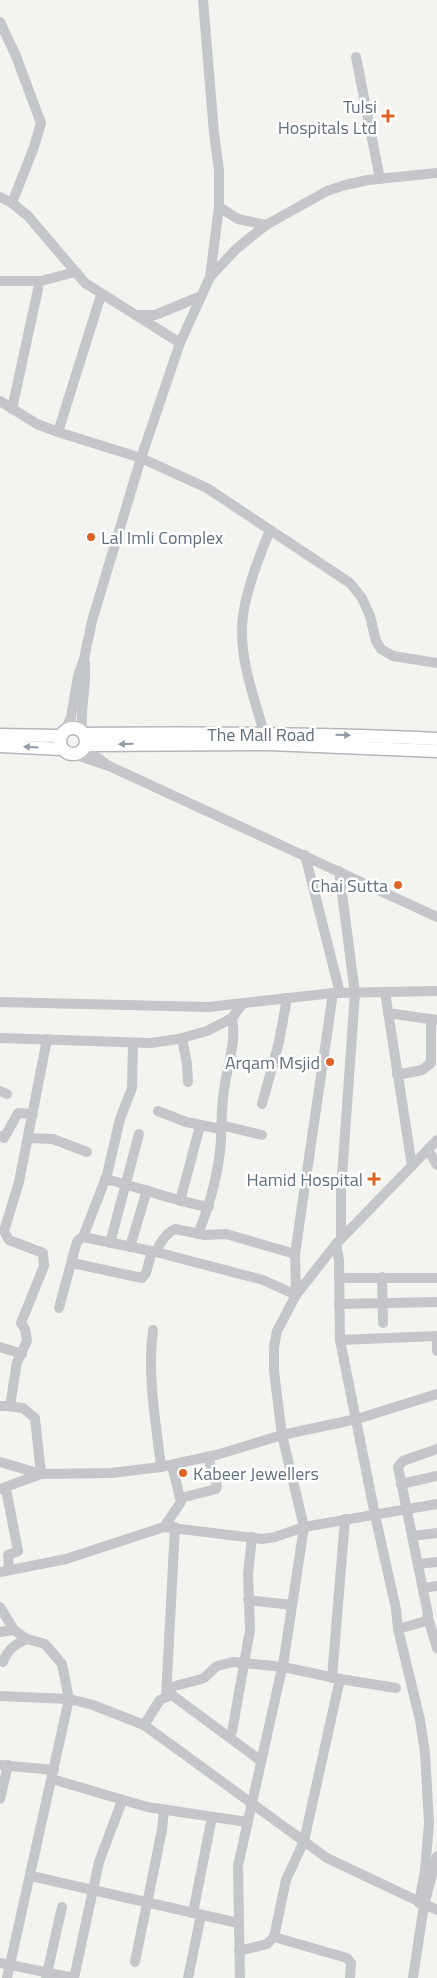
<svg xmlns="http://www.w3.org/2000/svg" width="437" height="1978" viewBox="0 0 437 1978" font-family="'Titillium Web',sans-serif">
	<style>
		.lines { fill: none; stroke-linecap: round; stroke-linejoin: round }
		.major-casing { stroke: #b4b7bb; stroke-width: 15 }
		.minor { stroke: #c4c6ca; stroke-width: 10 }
		.major { stroke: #fff; stroke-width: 12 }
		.oneway { fill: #929ba6 }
		.poi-dot { fill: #de6325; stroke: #fff; stroke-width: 2 }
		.labels { text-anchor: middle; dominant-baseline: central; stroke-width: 5; stroke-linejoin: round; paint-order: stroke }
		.poi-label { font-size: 18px; fill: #637080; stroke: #fff; text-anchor: end }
		.street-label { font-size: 18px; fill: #637080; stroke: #fff }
	</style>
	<rect width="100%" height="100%" fill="#f3f4f0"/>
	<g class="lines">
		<g class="major-casing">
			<g id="major">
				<circle cx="73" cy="741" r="13"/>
				<path d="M84 734C202 733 319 733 437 739"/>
				<path d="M0 735 60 736"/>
				<path d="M86 745 269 744 437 751"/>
				<path d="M0 746 62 749"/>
			</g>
		</g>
		<g class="minor">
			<path d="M0 22 16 56 41 123 34 147 12 203"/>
			<path d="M356 57 380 179"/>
			<path d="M0 197 12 203 28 216 85 283 180 343"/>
			<path d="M219 207 238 219 266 225"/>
			<path d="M210 277 236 249 266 225 327 191 345 185 368 180 437 173"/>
			<path d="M0 281H41L75 272"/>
			<path d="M135 315H155L199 297"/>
			<path d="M0 401 37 424 58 432 141 458 207 488 350 583 362 598 370 616 376 641 381 649 393 656 437 663"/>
			<path d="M12 409 38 289"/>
			<path d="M58 432 101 295"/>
			<path d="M66 729 71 717 78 676 84 659 92 621 141 458 180 343 210 277 219 207V171L214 133 203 0"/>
			<path d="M82 731C80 708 87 686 85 663"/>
			<path d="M264 733C255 700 241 664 242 629 242 600 259 557 270 530"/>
			<path d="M73 754 109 766 84 748"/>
			<path d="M109 766 437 917"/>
			<path d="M305 855 340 993"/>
			<path d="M339 871 355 993 341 1190V1238"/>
			<path d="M385 992 412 1166"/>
			<path d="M0 1002 208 1007 333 993 437 991"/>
			<path d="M388 1013 436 1020"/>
			<path d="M0 1038 151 1043 178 1039 207 1031 232 1018 243 1003"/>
			<path d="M182 1038 187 1064 188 1082"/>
			<path d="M397 1075 422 1070 431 1063V1019"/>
			<path d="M0 1091 7 1094"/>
			<path d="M262 1104 279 1042 287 998"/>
			<path d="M158 1111 186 1122 221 1129"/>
			<path d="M221 1125 262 1135"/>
			<path d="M0 1136 4 1138 18 1113 33 1114"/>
			<path d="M28 1138 53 1139 87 1152"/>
			<path d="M428 1150 437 1165"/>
			<path d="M105 1179C140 1187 173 1201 209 1207"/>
			<path d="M180 1201 200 1126"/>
			<path d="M198 1234C210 1204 219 1173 221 1140 222 1123 221 1107 224 1090 227 1066 237 1042 232 1018"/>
			<path d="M83 1237 107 1175 120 1119 132 1088 133 1043"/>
			<path d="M110 1243 139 1134"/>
			<path d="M336 1244 339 1260 340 1340 375 1515 396 1609 398 1629 420 1720 425 1752 429 1823 425 1871 419 1903"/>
			<path d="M130 1247 147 1190"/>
			<path d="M156 1252C160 1243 166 1233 175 1229L205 1235 226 1234 295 1254"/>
			<path d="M72 1263 142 1278 146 1273 152 1251"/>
			<path d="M382 1277 383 1323"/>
			<path d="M339 1278H437"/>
			<path d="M339 1304 437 1302"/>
			<path d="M59 1308 76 1245 78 1240 83 1237 156 1252 263 1280 296 1295 295 1254 333 993"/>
			<path d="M153 1330C147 1376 156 1422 161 1467"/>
			<path d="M340 1340 437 1336"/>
			<path d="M437 1343V1351"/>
			<path d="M0 1347 22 1354"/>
			<path d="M0 1406H10L17 1362 27 1341 25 1329 21 1323 44 1266 43 1253 9 1240 4 1231 19 1182 47 1039"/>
			<path d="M0 1462 41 1474 111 1473 161 1467 216 1455 282 1435 357 1419 437 1394"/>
			<path d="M401 1484 437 1476"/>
			<path d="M3 1488 7 1494 18 1551 8 1555 9 1570"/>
			<path d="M0 1489 41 1474 35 1418 23 1408 7 1406"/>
			<path d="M181 1498 216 1489 217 1486 208 1457"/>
			<path d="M164 1527 181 1502 172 1465"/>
			<path d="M412 1536 437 1533"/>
			<path d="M418 1564 437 1562"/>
			<path d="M0 1572 66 1559 164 1527 262 1539 275 1537 304 1527 437 1504"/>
			<path d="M423 1588 437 1586"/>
			<path d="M248 1600 292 1605"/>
			<path d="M0 1607 14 1630 27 1639 45 1644 62 1664 69 1699 7 1978"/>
			<path d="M428 1618 437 1648"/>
			<path d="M398 1629 426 1621 428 1614 398 1467 403 1461 437 1449"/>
			<path d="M0 1632 14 1630"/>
			<path d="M3 1662C8 1649 14 1645 27 1639"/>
			<path d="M332 1678 345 1519"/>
			<path d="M167 1688 198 1680 204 1678 217 1666 233 1662 283 1667 340 1679 396 1688"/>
			<path d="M0 1696 69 1699 93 1705 144 1725 327 1858 437 1910"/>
			<path d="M166 1697 175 1527"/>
			<path d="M144 1725 160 1700 172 1695 261 1761"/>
			<path d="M229 1737 232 1732 250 1630 248 1574 252 1537"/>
			<path d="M0 1765 54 1770"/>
			<path d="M52 1779 147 1807 247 1822"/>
			<path d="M0 1799 8 1765"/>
			<path d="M31 1876 238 1923"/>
			<path d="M193 1913 212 1817"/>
			<path d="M274 1937 347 1958 351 1963 350 1978"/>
			<path d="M239 1951 267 1944 274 1937 286 1880 304 1841 340 1679"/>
			<path d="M135 1962 162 1830 164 1810"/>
			<path d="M0 1963 74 1978"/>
			<path d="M46 1978 62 1907"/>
			<path d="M74 1978 99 1862 122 1801"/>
			<path d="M188 1978 201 1915"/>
			<path d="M240 1978 238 1866 284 1659 304 1527 282 1435 274 1371V1347L277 1331 296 1295 336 1244 437 1140"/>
			<path d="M413 1978 424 1905 437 1856"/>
		</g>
		<use href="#major" class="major"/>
	</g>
	<defs><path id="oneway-solid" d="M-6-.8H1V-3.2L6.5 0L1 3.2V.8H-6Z" transform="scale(1.25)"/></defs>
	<g class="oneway">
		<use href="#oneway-solid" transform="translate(343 735) rotate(1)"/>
		<use href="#oneway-solid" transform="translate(126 744) rotate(179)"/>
		<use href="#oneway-solid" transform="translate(31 747) rotate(-177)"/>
	</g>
	<g class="poi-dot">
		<path d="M385.5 108.5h5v5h5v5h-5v5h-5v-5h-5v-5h5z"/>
		<circle cx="91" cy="537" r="5"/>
		<circle cx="398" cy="885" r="5"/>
		<circle cx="330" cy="1062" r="5"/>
		<path d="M371.5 1171.5h5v5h5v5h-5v5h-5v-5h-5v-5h5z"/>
		<circle cx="183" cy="1473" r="5"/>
	</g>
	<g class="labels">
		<g class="poi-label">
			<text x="377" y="106">Tulsi<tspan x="377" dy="21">Hospitals Ltd</tspan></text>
			<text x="101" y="537" text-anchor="start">Lal Imli Complex</text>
			<text x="388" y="885">Chai Sutta</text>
			<text x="320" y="1062">Arqam Msjid</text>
			<text x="363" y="1179">Hamid Hospital</text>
			<text x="193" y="1473" text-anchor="start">Kabeer Jewellers</text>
		</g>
		<g class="street-label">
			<text x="261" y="734">The Mall Road</text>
		</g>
	</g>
</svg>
